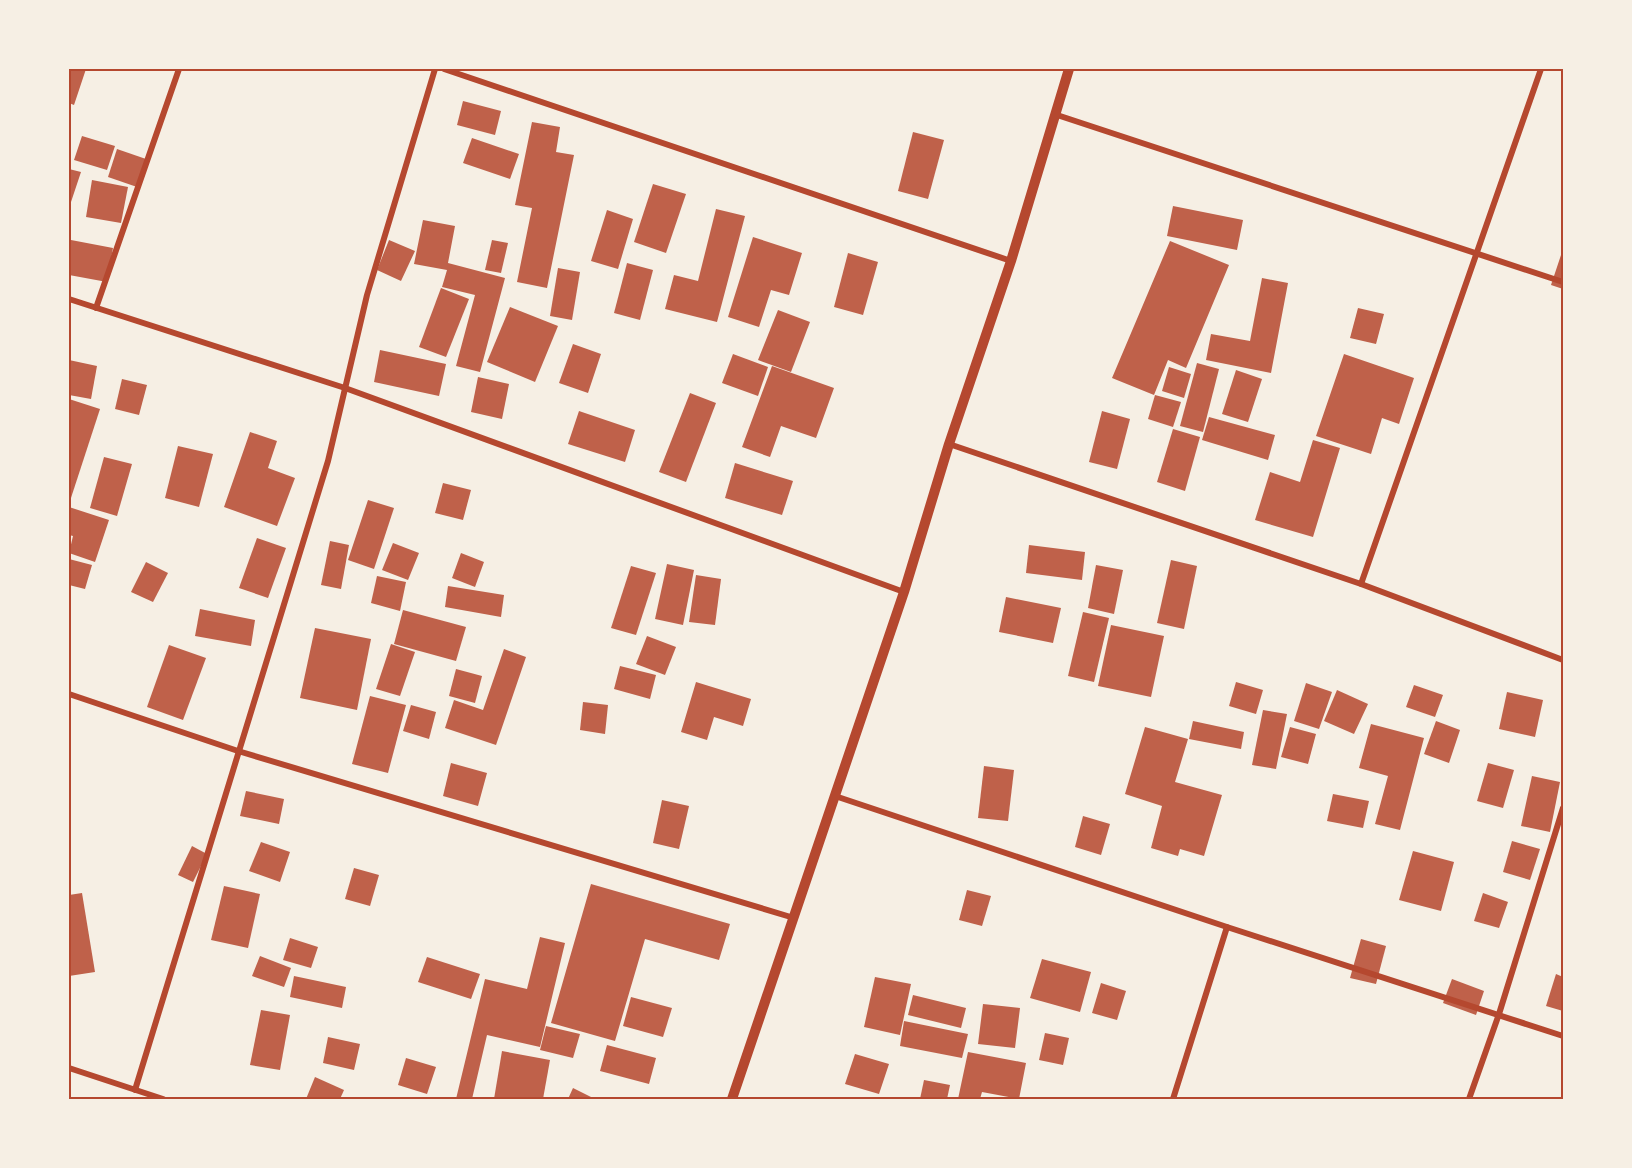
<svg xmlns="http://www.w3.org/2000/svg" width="1632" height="1168" viewBox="0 0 1632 1168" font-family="'Asap Condensed',sans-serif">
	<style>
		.building { fill: #bf614a }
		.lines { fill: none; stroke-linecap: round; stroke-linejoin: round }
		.minor { stroke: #b5482f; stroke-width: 6 }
		.tertiary { stroke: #b5482f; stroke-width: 10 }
		.neatline { fill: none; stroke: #b5482f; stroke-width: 2 }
	</style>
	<rect width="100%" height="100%" fill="#f6efe4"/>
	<g class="building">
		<path d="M69 69H86L74 105 69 103Z"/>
		<path d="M463 101 501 111 495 135 457 125Z"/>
		<path d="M532 122 560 127 556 152 574 155 547 288 517 282 532 208 515 205Z"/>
		<path d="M913 132 944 140 928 199 898 191Z"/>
		<path d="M82 136 115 146 107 170 74 160Z"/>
		<path d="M472 138 519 154 510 179 463 163Z"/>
		<path d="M117 149 146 159 137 187 108 177Z"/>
		<path d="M69 169 81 172 69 208Z"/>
		<path d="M92 180 128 187 121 223 86 217Z"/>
		<path d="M653 184 686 194 666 253 634 242Z"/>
		<path d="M1173 206 1243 220 1237 250 1167 236Z"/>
		<path d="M716 209 745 216 717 322 665 309 674 275 698 281Z"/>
		<path d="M607 210 633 219 618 269 591 261Z"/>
		<path d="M423 220 455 226 448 263 505 278 480 372 456 366 475 295 442 287 447 270 414 264Z"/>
		<path d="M753 237 802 253 789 295 771 290 759 327 728 317Z"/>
		<path d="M71 240 113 248 107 282 69 275Z"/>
		<path d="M389 240 415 251 401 281 377 270Z"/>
		<path d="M492 240 508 243 501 273 485 270Z"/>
		<path d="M1170 241 1229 265 1186 368 1168 360 1154 395 1112 378Z"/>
		<path d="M1563 249V289L1551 285Z"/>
		<path d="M848 253 878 262 863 315 834 307Z"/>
		<path d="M627 263 653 270 640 320 614 313Z"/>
		<path d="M558 268 580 272 572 320 550 316Z"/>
		<path d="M1262 278 1288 283 1271 373 1206 360 1211 334 1250 341Z"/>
		<path d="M441 288 469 299 446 357 419 347Z"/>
		<path d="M510 307 558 326 535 382 487 362Z"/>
		<path d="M1358 308 1384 314 1376 344 1350 338Z"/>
		<path d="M778 310 810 322 791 372 758 360Z"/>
		<path d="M573 344 601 354 588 393 559 383Z"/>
		<path d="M380 350 446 364 439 396 374 382Z"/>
		<path d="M733 354 768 367 758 396 722 383Z"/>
		<path d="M1344 354 1414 378 1399 424 1382 418 1371 454 1316 436Z"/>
		<path d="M69 360 97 366 91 399 69 395Z"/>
		<path d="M1197 363 1219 369 1203 432 1180 426Z"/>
		<path d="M772 366 834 388 816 438 781 426 770 457 742 447Z"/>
		<path d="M1169 367 1191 374 1184 398 1162 391Z"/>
		<path d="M1236 370 1262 379 1248 422 1222 414Z"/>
		<path d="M478 377 509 384 502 419 471 412Z"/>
		<path d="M122 379 147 385 139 415 115 409Z"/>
		<path d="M690 393 716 403 686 482 659 472Z"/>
		<path d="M1155 395 1181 402 1173 427 1148 419Z"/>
		<path d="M69 399 100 409 69 504Z"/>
		<path d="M579 411 635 430 625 462 568 444Z"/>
		<path d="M1102 411 1130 419 1117 469 1089 462Z"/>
		<path d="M1209 417 1275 435 1268 460 1202 440Z"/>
		<path d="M1173 429 1200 437 1185 491 1157 482Z"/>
		<path d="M250 432 277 441 268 468 295 478 277 526 224 507Z"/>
		<path d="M1313 440 1340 448 1313 537 1255 520 1270 472 1300 482Z"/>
		<path d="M178 446 213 454 199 507 165 498Z"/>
		<path d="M104 457 132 464 117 516 90 508Z"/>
		<path d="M735 463 793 481 782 515 725 498Z"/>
		<path d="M443 483 471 490 463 520 435 513Z"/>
		<path d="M368 500 394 508 374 569 348 560Z"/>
		<path d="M69 507 109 520 95 562 69 553 73 536 69 535Z"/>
		<path d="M257 538 286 548 268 598 239 588Z"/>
		<path d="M330 541 349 545 341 589 321 585Z"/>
		<path d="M393 543 419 553 408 580 382 570Z"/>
		<path d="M1029 545 1085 552 1082 580 1026 573Z"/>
		<path d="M461 553 484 562 475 587 452 578Z"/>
		<path d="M69 559 92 565 85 589 69 585Z"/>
		<path d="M1171 560 1197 566 1184 629 1157 623Z"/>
		<path d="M146 562 168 573 153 602 131 592Z"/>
		<path d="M667 564 694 570 683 625 655 619Z"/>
		<path d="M1096 565 1123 570 1114 614 1088 608Z"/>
		<path d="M631 566 656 573 636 635 611 628Z"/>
		<path d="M696 575 721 579 715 625 689 622Z"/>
		<path d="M377 576 406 582 400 611 371 603Z"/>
		<path d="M448 586 504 595 501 617 445 607Z"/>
		<path d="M1006 597 1061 608 1053 643 999 632Z"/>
		<path d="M200 609 255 620 251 646 195 636Z"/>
		<path d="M403 610 466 627 456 661 394 644Z"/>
		<path d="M1083 612 1109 618 1094 682 1068 676Z"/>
		<path d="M1111 625 1164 636 1151 697 1098 686Z"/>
		<path d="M315 628 371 639 357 710 300 698Z"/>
		<path d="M647 636 676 647 665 675 636 664Z"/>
		<path d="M391 644 415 652 400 696 376 689Z"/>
		<path d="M169 645 206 658 183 720 147 707Z"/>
		<path d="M504 649 526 657 496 745 445 728 454 700 483 710Z"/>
		<path d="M620 666 656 675 650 699 614 689Z"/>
		<path d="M456 669 482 676 475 703 449 696Z"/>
		<path d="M696 682 751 699 743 726 714 717 707 740 681 732Z"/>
		<path d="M1236 682 1263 690 1256 714 1229 706Z"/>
		<path d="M1306 683 1332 692 1319 729 1294 721Z"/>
		<path d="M1414 685 1443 695 1435 717 1406 707Z"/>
		<path d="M1337 690 1368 704 1354 734 1324 721Z"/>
		<path d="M1507 692 1543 700 1535 737 1499 729Z"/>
		<path d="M370 696 406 705 388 773 352 764Z"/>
		<path d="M583 702 608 705 605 734 580 730Z"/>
		<path d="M411 705 436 712 429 739 403 731Z"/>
		<path d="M1263 710 1287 714 1276 769 1252 765Z"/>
		<path d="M1193 721 1244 732 1241 749 1189 739Z"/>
		<path d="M1436 721 1460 730 1449 763 1424 754Z"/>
		<path d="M1371 724 1424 738 1400 830 1375 824 1388 776 1359 768Z"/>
		<path d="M1145 727 1188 739 1175 782 1222 795 1204 856 1180 849 1178 856 1151 848 1162 806 1125 794Z"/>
		<path d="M1290 727 1316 734 1308 764 1281 757Z"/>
		<path d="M451 763 487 773 478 806 443 796Z"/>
		<path d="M1488 763 1514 770 1503 808 1477 801Z"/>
		<path d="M984 766 1014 770 1008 821 978 818Z"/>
		<path d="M1532 776 1560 782 1550 832 1521 826Z"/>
		<path d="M246 791 284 799 279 824 240 816Z"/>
		<path d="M1333 794 1369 801 1363 828 1327 821Z"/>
		<path d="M662 800 689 806 679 849 653 843Z"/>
		<path d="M1083 816 1110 824 1101 855 1075 847Z"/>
		<path d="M1512 841 1540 849 1530 880 1503 872Z"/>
		<path d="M261 842 290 852 280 882 249 871Z"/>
		<path d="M192 846 207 854 193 882 178 875Z"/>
		<path d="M1413 851 1454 862 1441 911 1399 900Z"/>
		<path d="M354 868 379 875 370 906 345 899Z"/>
		<path d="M591 884 730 924 719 960 645 939 615 1041 551 1023Z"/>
		<path d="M224 886 260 894 248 948 211 940Z"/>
		<path d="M967 890 991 896 982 926 959 920Z"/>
		<path d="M82 893 95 972 69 976V895Z"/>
		<path d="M1483 893 1508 902 1499 928 1474 921Z"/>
		<path d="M540 937 565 943 540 1047 487 1035 472 1099H456L485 979 527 989Z"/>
		<path d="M290 938 318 947 311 968 283 960Z"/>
		<path d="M1361 939 1386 946 1376 984 1350 978Z"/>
		<path d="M260 956 291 968 284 987 252 976Z"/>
		<path d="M427 957 480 974 471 999 418 982Z"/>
		<path d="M1042 959 1091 972 1080 1012 1030 998Z"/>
		<path d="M1556 974 1563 977V1011L1546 1006Z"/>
		<path d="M294 976 346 987 342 1008 290 997Z"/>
		<path d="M875 977 911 984 900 1035 864 1027Z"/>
		<path d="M1452 979 1484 991 1476 1015 1443 1003Z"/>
		<path d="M1101 983 1126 991 1117 1020 1092 1013Z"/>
		<path d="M913 995 966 1008 961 1028 908 1015Z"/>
		<path d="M631 997 672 1008 663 1037 623 1026Z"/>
		<path d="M983 1004 1020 1008 1015 1048 978 1044Z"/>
		<path d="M261 1010 290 1015 280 1070 250 1065Z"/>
		<path d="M904 1021 968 1034 962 1058 900 1046Z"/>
		<path d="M546 1026 580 1034 573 1058 540 1050Z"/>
		<path d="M1045 1033 1069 1038 1063 1065 1039 1060Z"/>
		<path d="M328 1037 360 1044 354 1070 323 1063Z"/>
		<path d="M607 1045 656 1058 649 1084 600 1071Z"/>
		<path d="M502 1051 550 1060 543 1099H494Z"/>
		<path d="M968 1052 1026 1063 1019 1099 982 1092 980 1099H958Z"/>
		<path d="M855 1054 889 1064 879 1094 845 1084Z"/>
		<path d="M406 1058 436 1067 427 1094 398 1085Z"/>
		<path d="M315 1077 344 1090 340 1099H306Z"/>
		<path d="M924 1080 950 1085 947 1099H920Z"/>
		<path d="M573 1088 595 1099H568Z"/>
	</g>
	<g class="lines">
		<g class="minor">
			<path d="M444 69 1011 261"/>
			<path d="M1054 114 1563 282"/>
			<path d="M69 299 345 388 904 592"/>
			<path d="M96 308 179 69"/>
			<path d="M949 444 1361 584 1563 660"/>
			<path d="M1361 584 1541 69"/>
			<path d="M69 694 238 751 794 918"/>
			<path d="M835 796 1227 927 1563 1036"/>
			<path d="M69 1068 163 1099"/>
			<path d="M135 1090 328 461 367 295 435 69"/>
			<path d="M1173 1099 1227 927"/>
			<path d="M1469 1099 1499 1014 1563 808"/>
		</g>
		<path class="tertiary" d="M732 1099 904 592 949 444 1011 261 1069 69"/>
	</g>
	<rect width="1632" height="1168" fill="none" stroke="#f6efe4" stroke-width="141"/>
	<rect x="70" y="70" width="1492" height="1028" class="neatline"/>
</svg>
